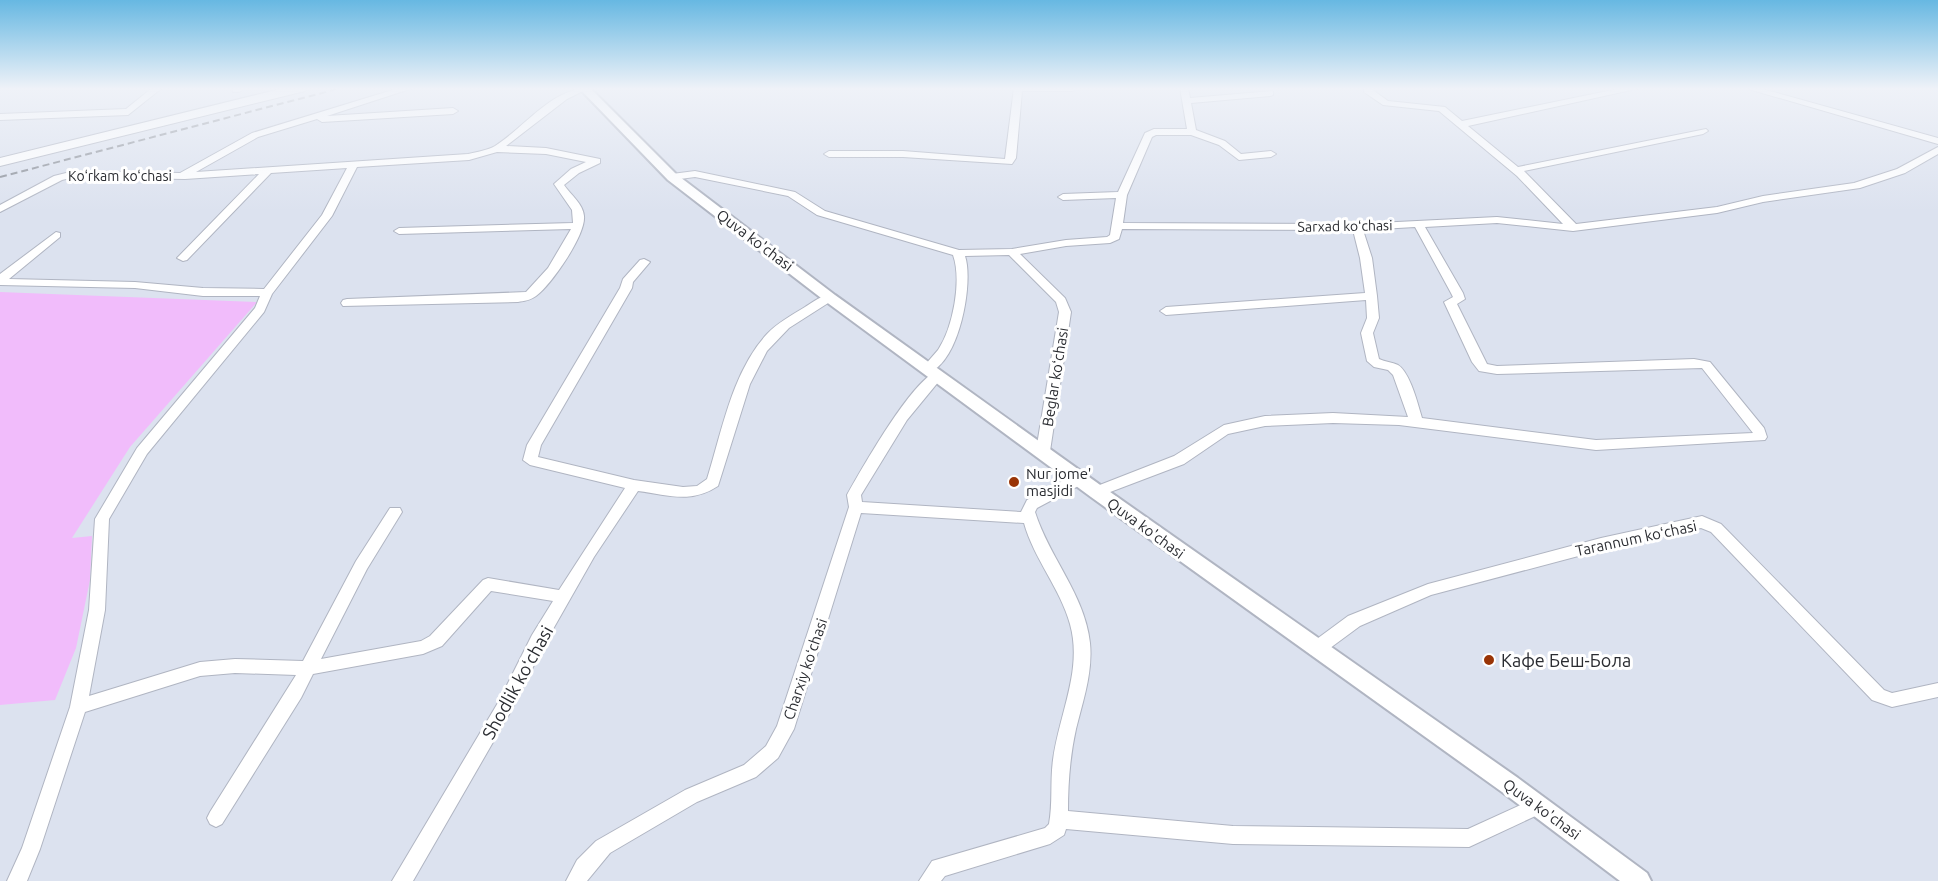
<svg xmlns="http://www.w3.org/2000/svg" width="1938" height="881" viewBox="0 0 1938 881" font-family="Ubuntu,sans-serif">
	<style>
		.green { fill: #f1bcfb }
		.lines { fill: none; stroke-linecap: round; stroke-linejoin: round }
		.minor-casing { stroke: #b0b5c2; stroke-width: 2 }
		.major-casing { stroke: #b0b5c2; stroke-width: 4 }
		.highway-casing { stroke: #b0b5c2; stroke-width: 2 }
		.minor { fill: #fff; fill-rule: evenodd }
		.major { fill: #fff; fill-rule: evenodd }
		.highway { fill: #fff; fill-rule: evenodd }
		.rail { stroke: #888d96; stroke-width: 2; stroke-dasharray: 7 4; stroke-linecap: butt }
		.poi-dot { fill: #993406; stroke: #fff; stroke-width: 2 }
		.labels { text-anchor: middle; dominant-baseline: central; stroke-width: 6; stroke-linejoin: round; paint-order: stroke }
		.far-street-label { font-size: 14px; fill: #2a2c31; stroke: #fff }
		.street-label { font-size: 15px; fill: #2a2c31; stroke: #fff }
		.poi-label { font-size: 15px; fill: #2a2c31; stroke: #fff; text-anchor: start }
		.near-poi-label { font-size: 18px; fill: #2a2c31; stroke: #fff; text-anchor: start }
		.near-street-label { font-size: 18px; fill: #2a2c31; stroke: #fff }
	</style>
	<rect width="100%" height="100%" fill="#dce2ef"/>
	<path class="green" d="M0 292 257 302 130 447 72 538 92 536 90 580 76 648 55 700 0 705Z"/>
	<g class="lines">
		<g class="minor-casing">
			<g id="minor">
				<path d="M152 88H162L128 115 0 120V114L126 109Z"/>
				<path d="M233 88H245L239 92H233Z"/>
				<path d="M399 88H413L327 116 453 108 458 111 453 114 322 122 317 119 258 137 196 172 468 154C477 152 488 150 495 146 525 127 552 88 589 88L567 99 506 146 546 148 600 159V163L579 173 564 185C571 195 583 204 584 216 586 235 551 285 536 296 531 300 524 301 518 302L343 306 341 303 343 300 347 299 526 292 548 268 571 229 399 234 394 231 399 228 573 223 572 210 554 184 571 169 586 162 546 154 497 152 469 160 357 167 332 216 272 294 264 312 147 454 109 519 105 610 89 696 200 662 235 659 303 661 356 561 390 508H400L402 512 367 569 321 659 421 641 430 636 483 580 488 578 559 590 625 488 530 465 523 460 527 445 620 288 623 279 640 260 644 259 650 262 633 282 632 288 541 445 538 457 634 480 683 487 697 486 707 479C722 431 732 372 767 334 777 323 792 315 805 307 813 302 824 293 834 295L836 298 789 328 767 351 750 384 718 486C691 504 668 495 638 491L594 557 544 645 511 711 413 881H392L499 701 532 635 553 601 491 591 442 646 423 654 313 674 301 698 222 824 216 827 210 824 207 818 210 812 296 675 235 673 200 676 85 712 40 849 27 881H7L22 848 70 707 89 610 95 519 137 448 255 308 260 296H203L135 288 0 285V274L56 232 60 233V237L9 279 135 282 203 288 264 289 322 215 347 168 271 173 187 260 183 261 177 258 179 256 259 174 185 179 74 177 62 180 0 212V205L54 176 74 171 180 173 252 133Z"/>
				<path d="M1014 88H1077L1073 91H1022L1016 158 1012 164 903 157H829L824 154 829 151H903L1005 159Z"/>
				<path d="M1180 88H1188L1190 98 1273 91V95L1270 96 1191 103 1196 130 1225 141 1241 154 1271 151 1276 154 1271 157 1239 160 1219 145 1191 135H1156L1152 137 1127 195 1123 223 1357 224 1497 217 1563 224 1517 176 1439 111 1383 105 1364 92V88H1370L1388 101 1445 107 1462 121 1622 88H1640L1468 126 1518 167 1706 129 1708 131 1703 134 1524 171 1576 224 1717 207 1763 196 1854 183 1897 169 1938 147V154L1905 173 1860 188 1763 202 1717 213 1573 231 1497 223 1425 227 1463 293 1465 299 1457 304 1487 364 1497 366 1694 359 1710 362 1764 428 1767 437 1765 440 1596 450 1399 425 1333 423 1265 426 1228 434 1184 464 1097 497 1092 496 1090 492 1092 488 1174 456 1224 425 1265 416 1333 413 1408 417 1393 375 1388 370 1374 367 1367 361 1361 333 1367 318 1366 300 1166 315 1160 311 1166 307 1365 293 1360 258 1353 230 1122 229 1119 239 1110 243 1066 246 1020 254 1065 298 1071 312 1050 451 1043 456 1036 451 1059 312 1056 302 1009 255 965 256C974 282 959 363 929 372L923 368C927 362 933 356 938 350 953 328 962 280 953 255L817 215 788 196 695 177 672 180 667 177 672 174 695 171 795 192 825 211 959 250 1012 249 1066 240 1107 237 1110 235 1116 198 1063 200 1058 197 1063 194 1118 192 1145 133 1154 129H1187ZM1415 227 1451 293 1453 297 1444 302 1472 362 1479 371 1497 374 1702 368 1753 433 1596 440 1422 418C1418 405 1410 372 1398 365 1392 362 1385 362 1379 359L1373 333 1379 318 1377 296 1372 258 1363 230Z"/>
				<path d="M1745 88H1759L1938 138V144Z"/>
				<path d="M938 371 944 375 907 420 861 495 862 502 1021 512 1027 500 1074 475H1084L1086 479 1084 483 1037 508 1035 512C1049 557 1085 595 1090 643 1093 672 1083 701 1076 729 1070 756 1068 783 1068 811L1233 826 1468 829 1538 797 1544 800 1547 806 1544 812 1469 847 1233 844 1066 829 1064 835 1050 844 945 876 941 881H919L932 861 1045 828 1049 824C1053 803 1050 781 1053 760 1059 714 1083 670 1070 624 1060 588 1034 559 1024 523L861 513 794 729 778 758 756 777 697 802 610 853 587 881H566L577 860 596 841 685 790 744 765 766 746 777 726 849 507 847 495C861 470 913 378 938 371Z"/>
				<path d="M1702 516 1721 524 1884 690 1892 693 1938 683V697L1892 707 1872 700 1711 532 1701 528 1601 550 1431 595 1360 626 1322 654 1316 656 1310 654 1308 649 1310 644 1348 616 1428 584 1601 538Z"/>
			</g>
		</g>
		<g class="major-casing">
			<path id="major" d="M579 88H590L676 174 835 295 1103 487 1518 778 1647 873 1651 881H1620L1502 792 1091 497 825 301 668 180Z"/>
		</g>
		<g class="highway-casing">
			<path id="highway" d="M284 88H306L305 91 0 166V158Z"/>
		</g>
		<use href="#minor" class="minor"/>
		<use href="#major" class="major"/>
		<use href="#highway" class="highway"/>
		<path class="rail" d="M0 177 341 88"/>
	</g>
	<linearGradient id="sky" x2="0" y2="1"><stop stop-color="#67b8e2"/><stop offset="0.42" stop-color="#eff2f8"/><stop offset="1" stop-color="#eff2f8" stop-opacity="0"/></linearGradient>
	<rect width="1938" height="211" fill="url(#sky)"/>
	<g class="poi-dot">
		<circle cx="1014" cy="482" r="6"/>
		<circle cx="1489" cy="660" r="6"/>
	</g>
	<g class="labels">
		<g class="far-street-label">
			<text x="120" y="176">Koʻrkam koʻchasi</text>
			<text transform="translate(1345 226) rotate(-1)">Sarxad koʻchasi</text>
		</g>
		<g class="street-label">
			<text transform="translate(755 240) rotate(37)">Quva ko'chasi</text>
			<text transform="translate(1055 377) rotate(-81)">Beglar koʻchasi</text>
			<text transform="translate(1146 528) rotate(36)">Quva ko'chasi</text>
			<text transform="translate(1636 538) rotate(-12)">Tarannum koʻchasi</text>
			<text transform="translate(805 669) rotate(-71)">Charxiy koʻchasi</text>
			<text transform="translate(1542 809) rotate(36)">Quva ko'chasi</text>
		</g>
		<g class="poi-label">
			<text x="1026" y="473">Nur jome'<tspan x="1026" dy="17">masjidi</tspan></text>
		</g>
		<g class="near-poi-label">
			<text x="1501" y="660">Кафе Беш-Бола</text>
		</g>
		<g class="near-street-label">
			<text transform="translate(517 682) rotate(-61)">Shodlik koʻchasi</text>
		</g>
	</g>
</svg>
